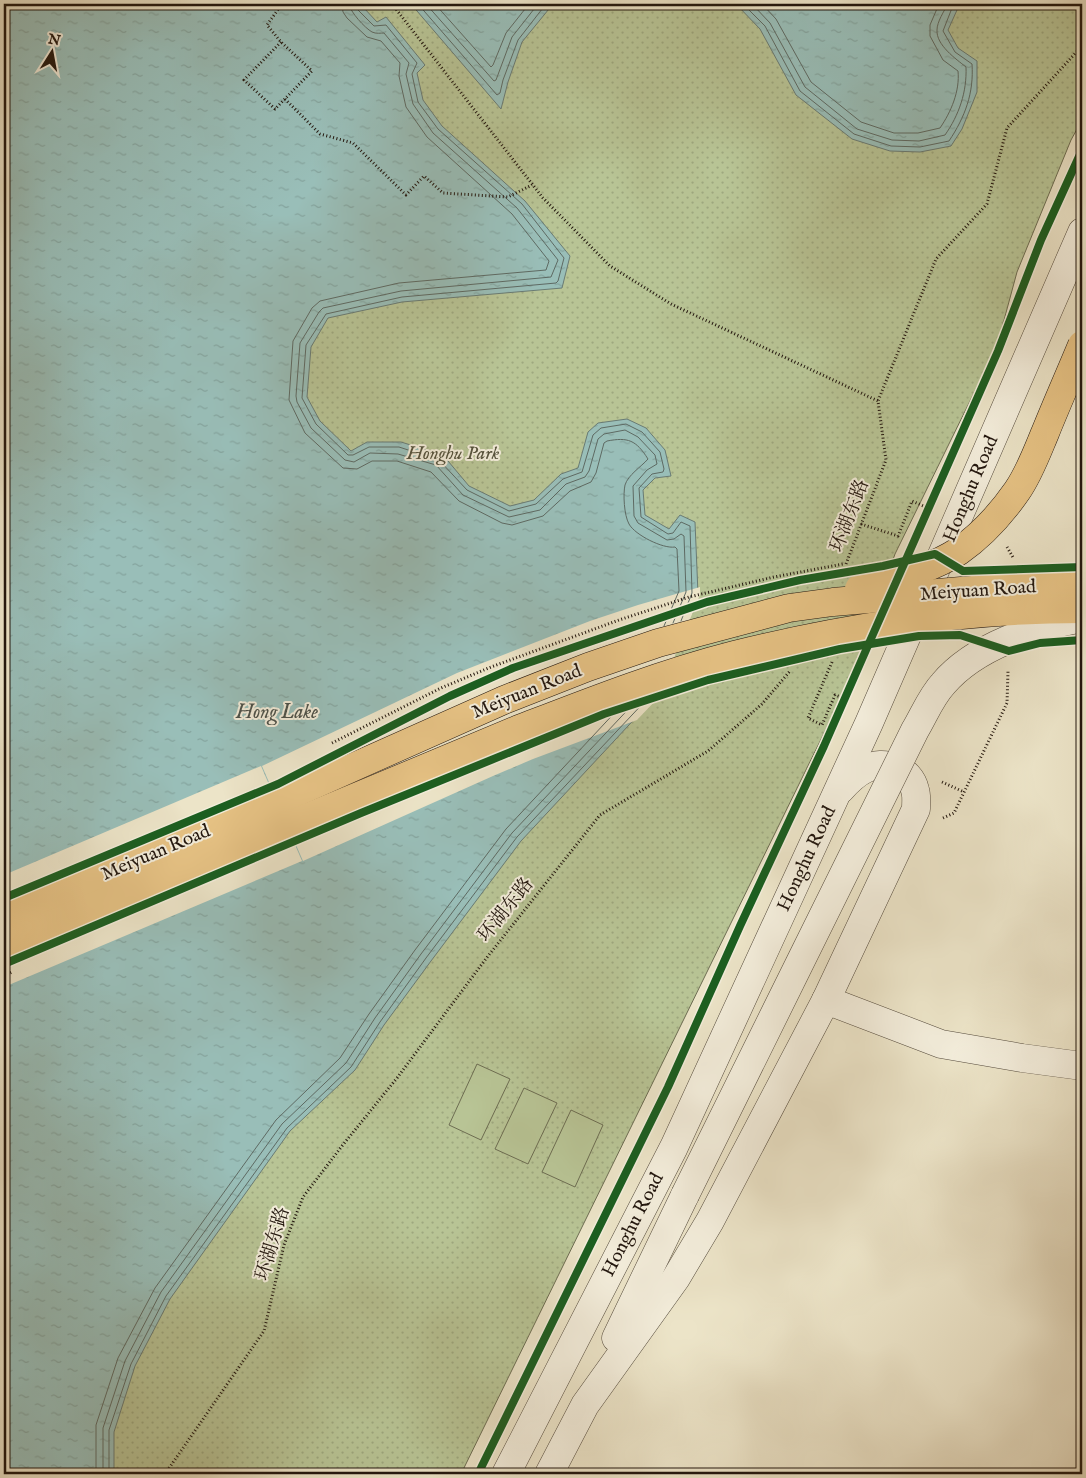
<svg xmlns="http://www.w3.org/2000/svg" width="1086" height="1478" viewBox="0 0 1086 1478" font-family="'IM FELL English','Noto Serif SC',serif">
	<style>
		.grass { fill: url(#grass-dots); stroke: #6d6d52 }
		.pitch { fill: #b8c495; stroke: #6d6d52 }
		.water { fill: url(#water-ripples); stroke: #697b74 }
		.pier { fill: #ece4c8 }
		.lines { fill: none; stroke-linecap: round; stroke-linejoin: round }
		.shore { stroke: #5e6a63; stroke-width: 1 }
		.minor-casing { stroke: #544a3c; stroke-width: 29 }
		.path { stroke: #22160e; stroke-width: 3; stroke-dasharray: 1 2.5; stroke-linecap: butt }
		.minor { stroke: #f3eddb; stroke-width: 28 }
		.minor-bridge-casing { stroke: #544a3c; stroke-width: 29; stroke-linecap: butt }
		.major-bridge-casing { stroke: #22160e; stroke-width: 29; stroke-linecap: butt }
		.path-bridge { stroke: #22160e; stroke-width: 3; stroke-dasharray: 1 2.5; stroke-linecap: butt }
		.minor-bridge { stroke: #f3eddb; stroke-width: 28 }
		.major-bridge { stroke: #e6c284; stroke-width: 28 }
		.cycleway-casing { stroke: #f3eddb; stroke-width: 11 }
		.cycleway { stroke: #1b5e20; stroke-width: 8 }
		.labels { text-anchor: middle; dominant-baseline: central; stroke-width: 4; stroke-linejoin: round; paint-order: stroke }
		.park-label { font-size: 19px; font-style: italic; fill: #56533d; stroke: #f3eddb }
		.street-label { font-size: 19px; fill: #22160e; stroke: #f3eddb }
		.water-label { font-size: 20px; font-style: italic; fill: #4c514a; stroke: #f3eddb }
	</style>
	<defs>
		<pattern id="grass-dots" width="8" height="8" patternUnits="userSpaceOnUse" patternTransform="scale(1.25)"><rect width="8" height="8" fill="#b8c495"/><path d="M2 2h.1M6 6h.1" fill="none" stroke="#9ea87f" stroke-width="1.8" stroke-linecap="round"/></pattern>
		<pattern id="water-ripples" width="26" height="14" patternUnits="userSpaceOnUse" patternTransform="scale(1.25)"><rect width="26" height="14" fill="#99beb8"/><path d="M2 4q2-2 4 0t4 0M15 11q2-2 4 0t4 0" fill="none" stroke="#84a39d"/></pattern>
	</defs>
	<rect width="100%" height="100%" fill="#ece4c8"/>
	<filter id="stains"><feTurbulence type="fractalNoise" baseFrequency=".004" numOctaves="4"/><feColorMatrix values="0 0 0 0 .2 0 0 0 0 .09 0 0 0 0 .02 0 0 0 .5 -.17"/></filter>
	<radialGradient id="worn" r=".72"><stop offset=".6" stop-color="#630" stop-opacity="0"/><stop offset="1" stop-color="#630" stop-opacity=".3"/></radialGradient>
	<path class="grass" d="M4 4H1082V120L1071 140 1017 272 997 346 895 554 852 676 461 1474H4Z"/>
	<g class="pitch">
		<path d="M477 1064 510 1079 481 1140 449 1125Z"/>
		<path d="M524 1088 557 1103 528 1164 495 1149Z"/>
		<path d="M571 1110 603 1125 575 1187 542 1172Z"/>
	</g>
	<g class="water">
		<path d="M4 4H357L363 7 377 22 386 17 425 65 417 73 423 100 442 126 525 201 570 256 562 288 402 302 328 318 311 347 307 397 320 421 351 451 367 442H401L443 455 469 486 510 506 534 500 561 474 578 468 588 432 598 423 627 419 646 428 665 450 671 476 655 478 643 490 645 515 669 529 680 515 695 522 698 594 655 697 521 841 431 961 384 1025 355 1070 290 1131 170 1299 135 1366 114 1432V1474H4Z"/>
		<path d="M411 4H553L522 42 508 82 501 109Z"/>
		<path d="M736 4H963L957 10 948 30 958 48 977 61V92L962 129 951 146 920 152 890 151 852 139 796 95 760 29Z"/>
	</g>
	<g class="pier">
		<path d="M700 587V595L657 699 637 720 533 759 493 776 303 861 262 766 457 673 590 621 638 605Z"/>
		<path d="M261 766 302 861 4 987V875Z"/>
	</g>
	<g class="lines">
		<g class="shore">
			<path d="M342 4 343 12 347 18 367 37 381 41 400 63 399 76 406 107 427 137 512 214 549 261 546 270 399 283 320 301 312 308 293 341 289 400 305 433 343 468 357 469 372 461H397L431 472 459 501 502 523 512 525 543 516 570 491 591 482 596 473 604 443 607 441C628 437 636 440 648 459 641 467 628 475 625 485 623 494 624 515 629 524 635 535 663 549 675 547L677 549 679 591 664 626"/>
			<path d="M349 4C350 12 365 28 372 32 376 34 381 33 384 33L409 63 406 74 413 104 433 133 517 208 558 260 551 277 401 291 323 308 319 312 300 343 296 396 297 402 311 428 345 460 354 462 370 453 398 454 436 465 463 495 509 517 540 510 566 484 585 477 589 471 598 439 604 434 625 430 638 437 655 455 657 464 647 470 633 486 634 516 638 523 667 540 674 539 681 534 684 536 686 592 673 623"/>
			<path d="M356 4 357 9 374 26 386 25 417 63 412 74 418 102 438 129 522 204 564 258 558 281 556 283 402 297 326 314 306 345 302 398 316 424 348 455H353L369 447H399L439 460 467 490 509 511 536 504 563 479 582 472 593 435 601 428 626 424 642 432 660 452 664 469 663 472 652 474 639 488 641 517 668 534 673 533 681 522 690 526 692 593 681 621"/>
			<path d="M418 4 497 95 500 93 503 80 518 40 546 4"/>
			<path d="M426 4 494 81 496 80 512 37 538 4"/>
			<path d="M435 4 491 67 493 65 506 33 529 4"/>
			<path d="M743 4 765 26 800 91 854 134 891 146 920 147 949 141C965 117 974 93 972 64L955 52 943 31 952 8 956 4"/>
			<path d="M752 4 770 23 805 87 857 129 892 140 919 141 945 135C959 115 967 92 966 67 956 59 936 45 937 30 937 22 944 11 948 4"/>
			<path d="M762 4 776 19 811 82 861 122 894 133H918L940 128C951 112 960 91 958 71L943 60 930 36V25L939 4"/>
			<path d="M96 1474V1425L118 1358 155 1288 276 1120 340 1058 369 1014 415 950 506 829 620 707"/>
			<path d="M103 1474V1428L125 1361 161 1292 282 1124 346 1063 375 1018 421 954 512 833 636 701"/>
			<path d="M109 1474V1430L131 1364 166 1296 287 1128 351 1067 380 1022 426 958 517 837 649 697"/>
		</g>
		<g class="minor-casing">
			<g id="minor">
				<path d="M826 1000 916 809C916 803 917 796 915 790 910 768 884 759 865 769 855 774 848 781 841 789"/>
				<path d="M616 1338 685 1195"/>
				<path d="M506 1474 674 1147 869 723 1082 232"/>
				<path d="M549 1474 585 1405 676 1278 710 1221 826 1000 941 1044 1022 1058 1082 1066"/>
			</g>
		</g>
		<g class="path">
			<path d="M392 4 543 198 610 266 671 304 878 401"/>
			<path d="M281 42 244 80 275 109 312 71 281 42 267 25 282 4"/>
			<path d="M285 99 320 134 353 143 406 195 424 176 443 193 508 197 532 185"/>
			<path d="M1004 335 1041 240 1082 150"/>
			<path d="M861 524 898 536 912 501 928 508"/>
			<path d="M914 541 954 450"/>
			<path d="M1007 547 1014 559"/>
			<path d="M846 564 886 460 878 401 936 259 987 204 1007 128 1082 46"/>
			<path d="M832 662 808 718 822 725 835 695 844 698"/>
			<path d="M942 782 964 792"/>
			<path d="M943 818 954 813 1007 703 1008 671"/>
			<path d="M685 1049C743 918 805 788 863 656"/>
			<path d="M621 1182 660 1105"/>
			<path d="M165 1474 264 1331 284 1245 303 1197 342 1146 397 1078 488 956 600 815 708 751 762 704 790 671"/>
		</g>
		<use href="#minor" class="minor"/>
		<g class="minor-bridge-casing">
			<path id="minor-bridge" d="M685 1195 915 730C924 715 931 697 943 684 975 646 1035 627 1082 618"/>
		</g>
		<g class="major-bridge-casing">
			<g id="major-bridge">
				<path d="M859 589C892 579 930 570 959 551 982 535 1001 514 1017 491 1029 474 1037 452 1045 433 1057 403 1070 374 1082 345"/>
				<path d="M4 917 248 814 504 700 588 667 658 643 789 608 833 602 996 588 1082 584"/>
				<path d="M4 944 519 729C589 702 660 674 734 655 847 627 965 609 1082 609"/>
			</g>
		</g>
		<g class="path-bridge">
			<path d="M332 743 441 688 491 667 619 620 689 597 774 577 843 564"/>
			<path d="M4 976 12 972"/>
		</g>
		<use href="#minor-bridge" class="minor-bridge"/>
		<use href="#major-bridge" class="major-bridge"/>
		<g class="cycleway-casing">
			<g id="cycleway">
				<path d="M4 898 278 784 450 696 513 668 707 602 800 580 883 566 935 554 963 571 1082 567"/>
				<path d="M4 964 361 813 604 714 708 680 840 649 919 636 960 635 1009 651 1040 643 1082 640"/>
				<path d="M478 1474 668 1087 740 926 824 746 870 641 998 351 1041 240 1082 150"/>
			</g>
		</g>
		<use href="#cycleway" class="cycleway"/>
	</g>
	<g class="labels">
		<g class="park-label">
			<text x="453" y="454">Honghu Park</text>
		</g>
		<g class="street-label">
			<text transform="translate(971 489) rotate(-67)">Honghu Road</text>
			<text transform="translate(850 516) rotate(-69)">环湖东路</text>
			<text transform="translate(978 591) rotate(-4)">Meiyuan Road</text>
			<text transform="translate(527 692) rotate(-22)">Meiyuan Road</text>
			<text transform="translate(156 853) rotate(-23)">Meiyuan Road</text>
			<text transform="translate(807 859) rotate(-65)">Honghu Road</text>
			<text transform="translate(506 910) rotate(-51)">环湖东路</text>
			<text transform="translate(633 1225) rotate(-63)">Honghu Road</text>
			<text transform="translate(273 1244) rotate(-73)">环湖东路</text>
		</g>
		<g class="water-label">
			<text x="277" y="712">Hong Lake</text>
		</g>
	</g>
	<rect width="1086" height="1478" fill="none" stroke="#ece4c8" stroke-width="20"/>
	<rect x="5" y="5" width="1076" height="1468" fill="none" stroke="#22160e" stroke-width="2.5"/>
	<rect x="10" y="10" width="1066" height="1458" fill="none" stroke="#22160e"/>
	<g transform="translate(52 52) rotate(11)" stroke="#f3eddb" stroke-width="4" paint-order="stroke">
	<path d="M0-4L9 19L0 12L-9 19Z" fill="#22160e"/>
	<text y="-8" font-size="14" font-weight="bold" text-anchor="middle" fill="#22160e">N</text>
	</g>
	<rect width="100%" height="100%" filter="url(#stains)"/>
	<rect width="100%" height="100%" fill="url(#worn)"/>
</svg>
